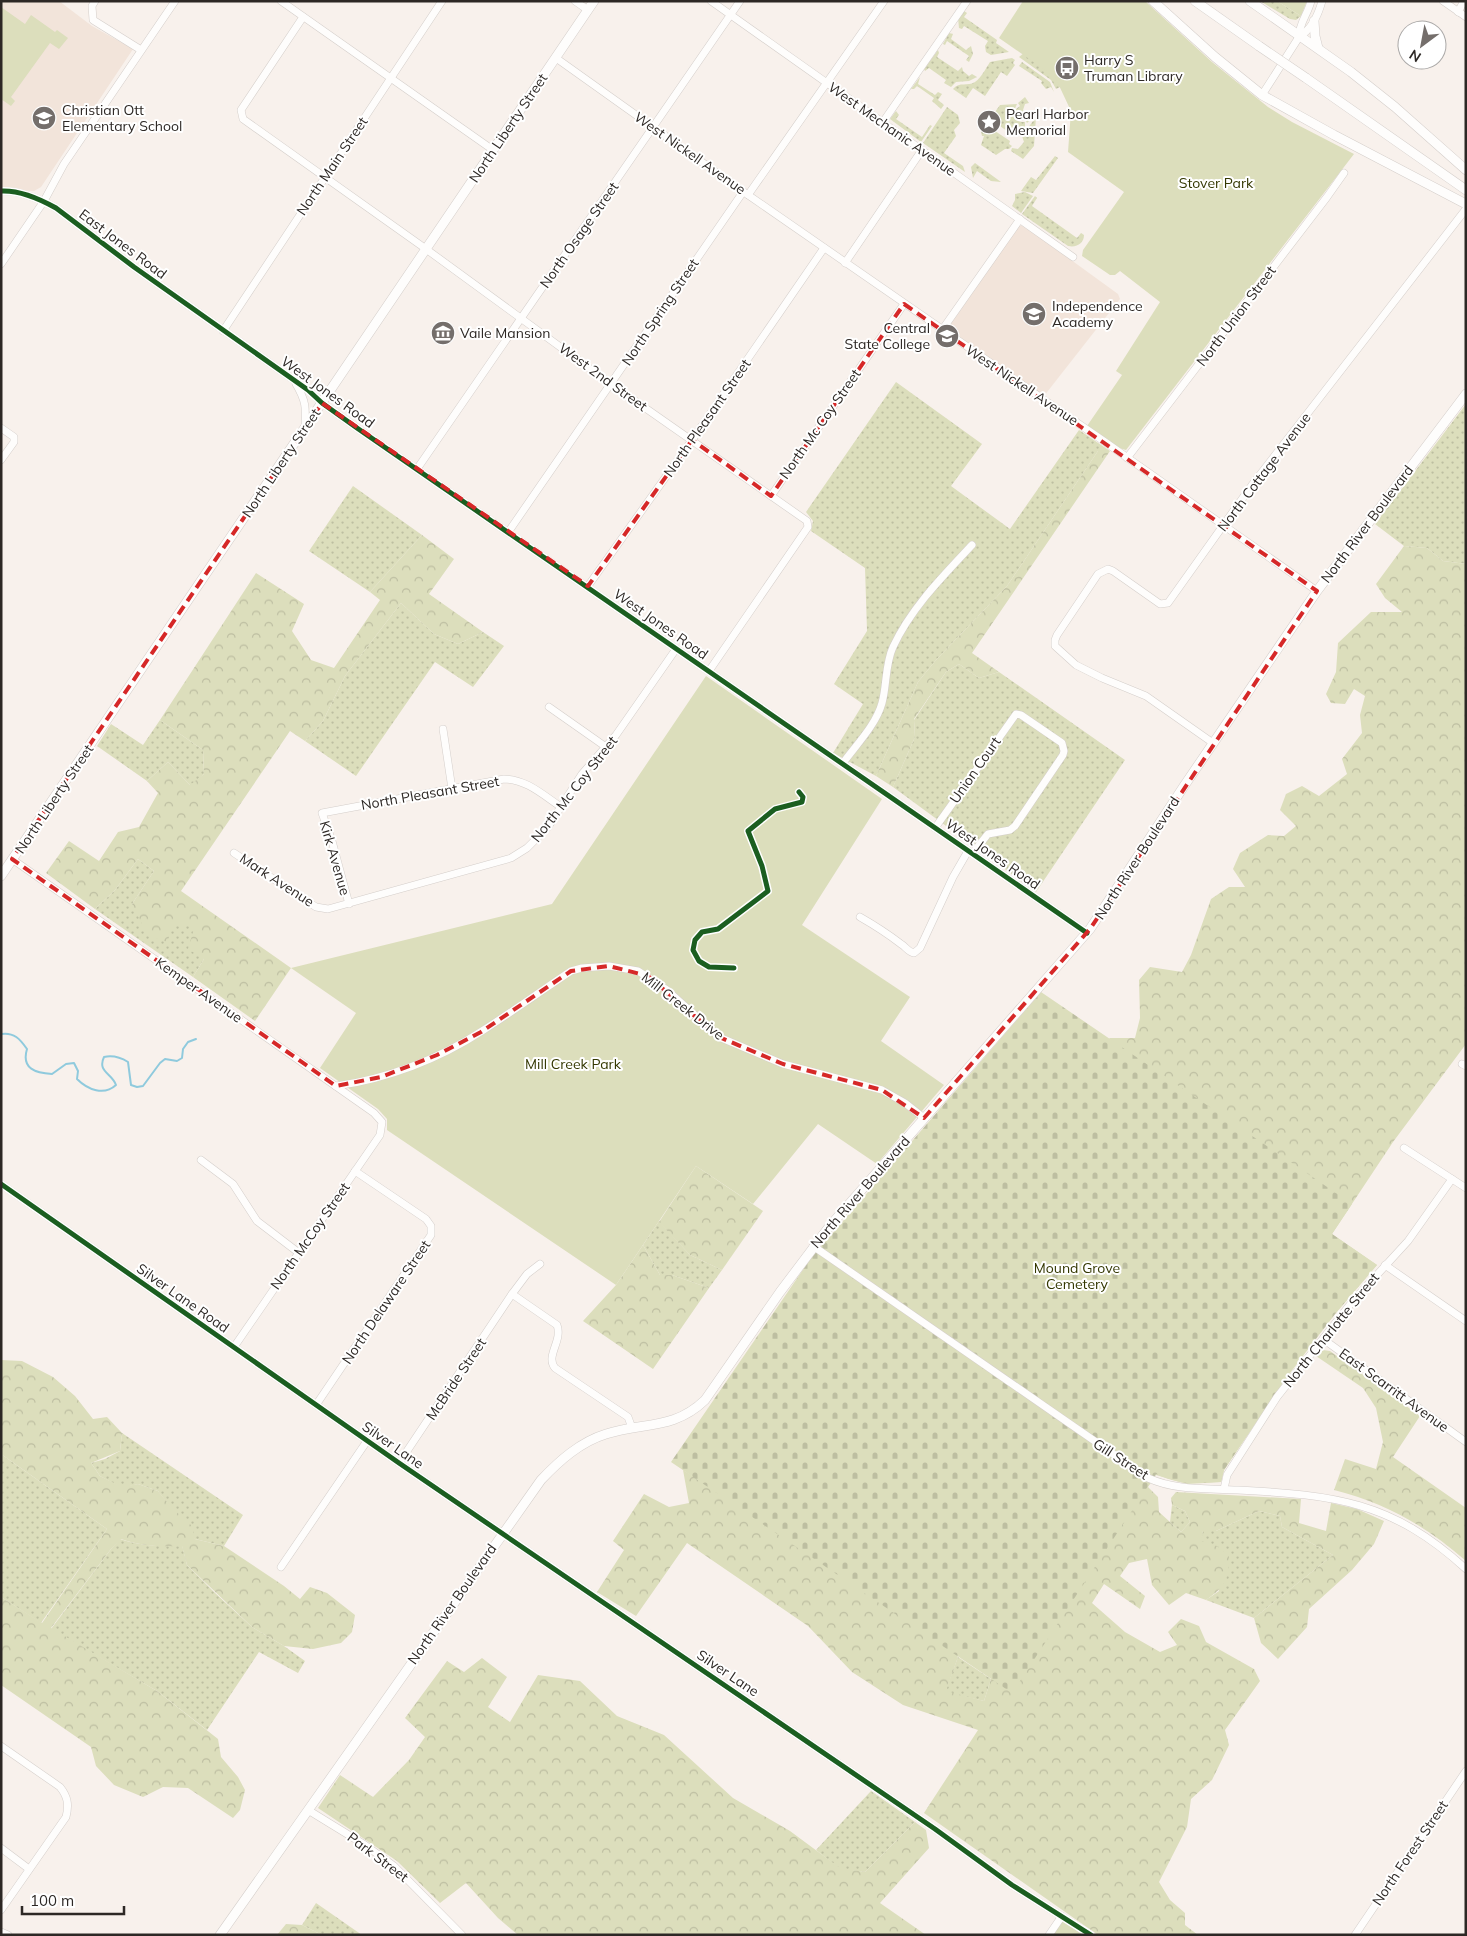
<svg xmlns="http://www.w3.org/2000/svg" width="1467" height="1936" viewBox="0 0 1467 1936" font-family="Mulish,sans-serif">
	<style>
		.built { fill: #f2e4da }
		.grass { fill: url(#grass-dots) }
		.forest { fill: url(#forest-crowns) }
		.cemetery { fill: url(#cemetery-stones) }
		.park { fill: #dcdebc }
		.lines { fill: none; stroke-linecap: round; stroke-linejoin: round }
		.stream { stroke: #8fcadd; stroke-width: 2 }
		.minor-casing { stroke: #d4ceca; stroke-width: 8 }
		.major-casing { stroke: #d4ceca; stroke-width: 10 }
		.minor { stroke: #fefdfc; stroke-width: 7 }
		.major { stroke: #fefdfc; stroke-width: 9 }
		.major-bridge-casing { stroke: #d4ceca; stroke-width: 10; stroke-linecap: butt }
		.major-bridge { stroke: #fefdfc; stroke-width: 9 }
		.cycleway-casing { stroke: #fff; stroke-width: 8 }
		.cycleway { stroke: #1b5e20; stroke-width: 5 }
		.marked { fill: none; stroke: #d62828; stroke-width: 4; stroke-dasharray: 10 6; stroke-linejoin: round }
		.labels { text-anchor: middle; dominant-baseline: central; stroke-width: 4; stroke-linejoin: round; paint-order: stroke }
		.poi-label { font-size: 14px; fill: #2d2825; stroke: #fff; text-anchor: start }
		.street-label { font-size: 14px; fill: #2d2825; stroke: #fff }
		.park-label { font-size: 14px; fill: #333700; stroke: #fff }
	</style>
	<defs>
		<pattern id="grass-dots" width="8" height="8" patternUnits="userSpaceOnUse" patternTransform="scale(1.25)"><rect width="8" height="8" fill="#dcdebc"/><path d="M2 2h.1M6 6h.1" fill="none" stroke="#bdbea1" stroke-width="1.8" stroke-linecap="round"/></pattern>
		<pattern id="forest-crowns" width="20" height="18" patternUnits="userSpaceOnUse" patternTransform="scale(1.25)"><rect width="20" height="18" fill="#dcdebc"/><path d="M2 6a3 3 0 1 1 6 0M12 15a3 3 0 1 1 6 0" fill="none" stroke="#bdbea1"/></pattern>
		<pattern id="cemetery-stones" width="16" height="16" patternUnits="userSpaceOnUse" patternTransform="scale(1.25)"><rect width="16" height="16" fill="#dcdebc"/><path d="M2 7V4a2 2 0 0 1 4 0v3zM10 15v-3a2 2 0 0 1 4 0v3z" fill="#bdbea1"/></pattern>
	</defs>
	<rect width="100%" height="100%" fill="#f8f1ec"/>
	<g class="built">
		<path d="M1 1H59L92 26 133 49 41 187 34 191 1 190Z"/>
		<path d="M1023 225 1118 294 1120 299 1044 396 949 331 948 328 1019 226Z"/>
	</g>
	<g class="grass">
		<path d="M1260 1H1277L1301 16 1296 20 1290 19Z"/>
		<path d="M964 11 967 13 964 17 997 40 996 43 1009 52 991 55 986 52 985 46 988 41 964 26 962 29 959 28 958 18Z"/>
		<path d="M949 33 953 34 951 39 966 50 971 46 973 54 969 62 966 60 969 56 947 41 945 45 943 44Z"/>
		<path d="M938 50 939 53 937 57 958 71 962 67 963 71 969 76 972 74 977 77 969 81 956 82 951 87 944 83 946 80 929 68 925 71 924 69Z"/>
		<path d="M1024 53 1070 82 1056 89 1051 80 1019 57Z"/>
		<path d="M1012 58 1015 60 1013 63 1015 65 1007 76 1001 72 985 96 973 88 966 98 953 89C960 81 967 87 975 82 981 78 986 68 990 62Z"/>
		<path d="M1022 62 1050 82 1054 92 1051 87 1046 89 1041 83 1042 81 1019 66Z"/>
		<path d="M920 77 918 84 935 95 938 92 942 94 938 100 944 105 941 109 932 101 934 98 917 86 914 89H911Z"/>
		<path d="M1025 97 1029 103 1025 104 1023 110 1026 116 1030 118 1033 117 1027 123 1025 119H1019L1015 114 1016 109 1020 106 1018 103Z"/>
		<path d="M1017 104C1013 112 1010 122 1025 122V126L1019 136 1016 134 1014 136 990 119 1000 105Z"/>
		<path d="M947 107 958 115 960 123 954 130 956 136 944 153 963 166 965 172 923 143Z"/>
		<path d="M896 111 899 115 896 119 922 137 930 125 932 126 921 142 890 119Z"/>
		<path d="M1036 117 1034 146 1023 159 1011 151 1012 148 1018 149 1024 142 1022 136Z"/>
		<path d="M986 125 1010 141 1009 144 1012 146 1009 149H1005L996 155 981 145 984 136H982L981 132Z"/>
		<path d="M1055 156 1058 158 1033 193 1021 191 1031 177 1036 180Z"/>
		<path d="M975 163 1001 182 991 181 977 171 973 178 971 167Z"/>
		<path d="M1025 192 1033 196 1021 213 1012 206 1015 200V194Z"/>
		<path d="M1035 196 1037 198 1032 206 1077 238 1081 233 1084 235C1084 243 1077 248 1068 246L1022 214Z"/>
		<path d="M896 382 982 444 951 486 1010 529 1079 430 1110 451H1098L1007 586 936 660 918 682 876 776 833 753 863 704 834 684 867 631 865 568 811 531 813 521 806 512Z"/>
		<path d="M1466 404V564L1443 561 1427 548 1404 546 1375 524Z"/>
		<path d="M353 486 422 535 370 592 309 551Z"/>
		<path d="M401 603 434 634 458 644 483 632 504 646 473 687 435 662 356 776 305 741 323 721 345 676Z"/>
		<path d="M959 664 979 678 999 672 1125 760 1036 892 893 787 915 737 914 720 946 672Z"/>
		<path d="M160 720 203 750 204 774 191 786 168 762 147 781 97 746 111 724 143 745Z"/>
		<path d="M138 859 154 871 132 904 171 924H195L204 959 193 977 95 909 115 890Z"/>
		<path d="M659 1221 690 1255 722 1270 709 1288 672 1275H660L643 1245Z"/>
		<path d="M122 1433 243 1515 224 1546 195 1539 158 1491 138 1484 122 1488 100 1476 91 1463 105 1459 120 1451Z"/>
		<path d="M1 1454 107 1529 41 1623 1 1597Z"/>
		<path d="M1172 1505 1185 1511 1190 1522 1181 1532 1170 1522Z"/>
		<path d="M1259 1511 1280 1516 1282 1527 1333 1555 1254 1618 1206 1600 1219 1591 1200 1541 1203 1531H1216Z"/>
		<path d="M120 1539C141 1546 160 1547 182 1545L187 1565 214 1592 252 1627 284 1646 305 1661 298 1673 259 1652 207 1730 157 1691 51 1629 111 1549Z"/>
		<path d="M958 1657 991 1679 984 1701 945 1692Z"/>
		<path d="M871 1791 915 1822 865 1872 840 1869 816 1850Z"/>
		<path d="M316 1903 362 1935H322L302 1925Z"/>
	</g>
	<g class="forest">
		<path d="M1098 451H1110L972 653 999 672 979 678 959 664 946 672 914 719 915 737 893 787 876 776 918 682 936 660 1007 586Z"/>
		<path d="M422 535 454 559 429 594 483 632 458 644 434 634 401 603 345 676 323 721 305 741 290 731 181 891 291 968 255 1021 193 977 204 959 188 949 195 925 172 924 167 942 148 936 132 904 154 871 138 859 115 890 95 909 46 873 69 841 99 861 118 832 139 827 158 793 147 781 168 762 190 785 204 774 203 750 160 720 256 573 304 604 292 631 311 660 334 668 380 600 370 592Z"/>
		<path d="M1404 546 1427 548 1443 561 1466 564V1044L1393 1142 1332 1234 1377 1265 1335 1314 1312 1343 1109 1038H1135L1140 1018 1139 980 1150 967 1182 972 1191 955 1211 899 1229 887H1245L1233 869 1240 853 1268 835 1284 836 1296 826 1280 810 1286 794 1302 786 1319 796 1347 774 1342 759 1362 733 1360 715 1365 696 1354 689 1345 704 1331 703 1326 694 1336 672 1338 643 1371 612H1402L1385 598 1376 584Z"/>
		<path d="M696 1166 763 1211 722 1270 690 1255 659 1222Z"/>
		<path d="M643 1245 660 1275H672L709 1288 653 1369 583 1321 616 1285Z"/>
		<path d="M1323 1350 1330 1351 1420 1416 1393 1457 1466 1508V1561C1426 1526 1386 1503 1334 1490L1345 1459 1376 1469 1383 1442 1376 1408 1363 1388 1316 1356Z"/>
		<path d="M1 1360 22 1361 53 1377 75 1396 93 1419 107 1417 122 1433 120 1451 91 1463 100 1476 122 1487 138 1484 158 1491 172 1508 192 1526 195 1539 224 1546 284 1586 300 1599 310 1587 327 1593 355 1615 352 1632 341 1643 313 1649 284 1646 252 1627 187 1565 182 1546C160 1547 141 1546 121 1539L111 1549 51 1628 157 1691 218 1739 221 1757 238 1777 245 1790 240 1810 233 1818 188 1788 163 1787 143 1797 114 1785 96 1766 91 1747 1 1685V1597L42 1623 107 1529 1 1454Z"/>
		<path d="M1254 1425 1224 1470 1221 1482 1187 1484 1156 1475 1148 1487 1158 1497 1159 1512 1181 1532 1190 1522 1185 1511 1172 1505 1171 1498 1176 1492 1301 1499 1299 1523 1326 1531 1331 1503 1357 1509 1384 1521 1374 1544 1352 1570 1309 1609 1307 1627 1278 1659 1261 1643 1254 1618 1333 1555 1282 1527 1280 1516 1259 1511 1216 1531H1203L1201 1541 1217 1546 1229 1556C1229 1579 1226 1586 1206 1600L1186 1593 1169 1605 1152 1585 1147 1559 1129 1563 1120 1576 1145 1596 1140 1609 1104 1584 1092 1603 1125 1632 1160 1652 1177 1645 1168 1632 1181 1619 1199 1626 1206 1642 1254 1669 1260 1681 1225 1730 1229 1745 1212 1780 1191 1799 1187 1827 1159 1882 1170 1900 1185 1913V1925L1198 1935H1098L924 1813 978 1730 903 1705 852 1672 808 1626 687 1543 636 1616 597 1592 624 1550 613 1541 644 1494 669 1507 689 1503 683 1470 941 1630 958 1657 946 1691 984 1701 991 1679 1018 1461Z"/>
		<path d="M482 1658 507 1677 488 1707 510 1722 538 1675 580 1681 617 1716 664 1735 733 1798 790 1831 840 1868 865 1872 915 1822 926 1830 929 1848 880 1903 926 1935H518L498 1918 466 1883 440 1903 397 1861 318 1808 340 1775 373 1797 409 1760 425 1737 405 1718 447 1661 464 1672Z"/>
		<path d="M286 1924 302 1925 322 1935H277Z"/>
	</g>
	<path class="cemetery" d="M1041 992 1352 1204 1332 1234 1377 1265 1335 1314 1287 1377 1224 1470 1221 1482C1194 1483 1182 1486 1156 1474L1012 1693 671 1462 811 1258Z"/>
	<g class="park">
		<path d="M1023 1H1145L1212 62 1268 107 1292 122 1354 154 1126 450 1119 448 1087 426 1122 375 1116 371 1160 302 1120 271 1115 275H1110L1082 256 1083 250 1124 192 1068 152 1071 111 1055 77 999 38Z"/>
		<path d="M1277 1H1307L1301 16Z"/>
		<path d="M1 7 25 24 31 15 55 32 57 30 68 38 59 49 50 43 11 97 15 101 11 106 1 99Z"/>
		<path d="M706 676 882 799 802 925 910 997 881 1041 944 1085 877 1164 818 1124 753 1204 696 1166 616 1285 387 1130V1119L378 1109 320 1068 356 1013 291 968 552 904Z"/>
		<path d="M1062 1916 1089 1935H1049Z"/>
	</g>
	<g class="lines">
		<path class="stream" d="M1 1034C14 1032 20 1039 27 1049 21 1069 36 1073 52 1074L66 1064 74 1063 78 1071 77 1079C88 1090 104 1096 116 1085 112 1073 97 1072 104 1057 113 1055 120 1057 128 1062L131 1085 137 1087 143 1086 160 1063 165 1059 177 1061 182 1058 183 1049 188 1042 196 1039"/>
		<g class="minor-casing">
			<g id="minor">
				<path d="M95 1 92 6 93 20 141 50"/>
				<path d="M281 1 493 150"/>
				<path d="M575 1 588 10"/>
				<path d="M711 1 1073 257"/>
				<path d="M1443 1 1466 17"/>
				<path d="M1458 12 1464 1"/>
				<path d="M303 17 241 110 243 119 426 249 611 384 807 521 808 527 709 671"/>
				<path d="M1299 37C1299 23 1308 14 1311 1"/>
				<path d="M556 58 751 197 1105 442 1317 591"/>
				<path d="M1262 95 1299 37C1312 29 1318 16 1322 1"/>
				<path d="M883 122 967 1"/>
				<path d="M1 191C21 190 40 199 56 208L134 267 308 390 322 403 357 428 1087 933"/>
				<path d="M748 195 884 1"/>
				<path d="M845 263 922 150"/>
				<path d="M1 264 44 201 64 164 175 1"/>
				<path d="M942 330 1020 219"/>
				<path d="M223 331 442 1"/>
				<path d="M296 384C306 401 306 407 305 427"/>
				<path d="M1 428 14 437V442L1 460"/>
				<path d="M1127 458 1327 197 1344 173"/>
				<path d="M417 469 740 1"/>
				<path d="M771 496 904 304"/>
				<path d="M509 531 743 192"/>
				<path d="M588 586 692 440 824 248"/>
				<path d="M549 707 606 747"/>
				<path d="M443 729 452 789"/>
				<path d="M1213 743 1146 696 1102 678 1076 665 1055 646V640L1057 635 1098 574 1108 569 1113 571 1160 604 1168 603 1252 485 1466 209"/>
				<path d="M843 763C856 745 876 725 882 703 887 685 885 664 893 647 911 608 943 576 972 545"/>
				<path d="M935 828 1016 714 1021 715 1062 743 1064 751 1063 755 1015 826 1010 830 988 834 972 854"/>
				<path d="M234 853 316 907 328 909 511 858 527 848 548 827 582 774 616 735 676 649"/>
				<path d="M12 859 374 1113 382 1122 380 1135 234 1347"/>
				<path d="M349 904 332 841 322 813 504 779C526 779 543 795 561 807"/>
				<path d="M860 917C874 925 888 934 901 944 906 947 908 952 914 953L920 948 953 877 968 851"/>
				<path d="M1462 1064 1466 1066"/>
				<path d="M336 1086C387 1079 439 1059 482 1031 512 1012 541 991 571 971L582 968 609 966 638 971 667 990 719 1037 783 1064 882 1090 905 1103 924 1118"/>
				<path d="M1404 1148 1466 1188"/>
				<path d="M201 1160 233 1184 257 1221 299 1253"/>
				<path d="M1 1184 399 1463 935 1829 1012 1885 1091 1935"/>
				<path d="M813 1246 1148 1478C1177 1491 1207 1488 1238 1490 1334 1495 1392 1501 1466 1569"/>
				<path d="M1385 1265 1466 1321"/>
				<path d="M512 1294 557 1325C563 1341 545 1356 555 1368L628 1417 632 1428"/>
				<path d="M1323 1339 1466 1442"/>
				<path d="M316 1405 431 1235V1226L426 1219 355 1171"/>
				<path d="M399 1463 512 1294 527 1274 540 1264"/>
				<path d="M1224 1489 1227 1475 1277 1397 1353 1301 1408 1241 1452 1179"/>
				<path d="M281 1567 367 1441"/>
				<path d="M1 1746 60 1787C68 1797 69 1805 66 1817L1 1910"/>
				<path d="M308 1810 365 1845 394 1866 462 1935"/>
				<path d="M1 1848 29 1869"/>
				<path d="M1 1932 8 1935"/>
				<path d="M1049 1935 1062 1916"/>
				<path d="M1355 1935 1466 1771"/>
			</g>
		</g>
		<g class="major-casing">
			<g id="major">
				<path d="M1153 1 1215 57 1262 95 1334 135 1466 204"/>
				<path d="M1195 1 1259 46"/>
				<path d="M1250 1 1351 72 1395 107 1466 170"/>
				<path d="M1314 21 1315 36 1318 48"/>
				<path d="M1306 78 1466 190"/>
				<path d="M1 876 594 1"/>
				<path d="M220 1935 541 1480C559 1461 580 1442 606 1434 643 1422 674 1430 705 1400L780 1292 829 1227 1090 929 1184 786 1317 591 1466 394"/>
			</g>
		</g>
		<use href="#minor" class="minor"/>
		<use href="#major" class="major"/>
		<g class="major-bridge-casing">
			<path id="major-bridge" d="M1259 46 1306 78"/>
		</g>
		<use href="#major-bridge" class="major-bridge"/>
		<g class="cycleway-casing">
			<g id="cycleway">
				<path d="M1 191C21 190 40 199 56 208L134 267 308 390 322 403 357 428 1087 933"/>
				<path d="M734 968 709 967 699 961 693 950 695 940 702 932 718 929 768 891 762 866 748 831 775 809 802 802 803 797 799 792"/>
				<path d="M1 1184 399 1463 935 1829 1012 1885 1091 1935"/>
			</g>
		</g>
		<use href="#cycleway" class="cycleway"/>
	</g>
	<path class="marked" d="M904 304 1317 591 1090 929 924 1118 882 1090 783 1064 719 1037 648 976 609 966 571 971 481 1032 437 1055 381 1077 336 1086 12 859 322 403 588 586 692 440 771 496Z"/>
	<defs>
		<g id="bus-disc" transform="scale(1.25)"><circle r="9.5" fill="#746e6b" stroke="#fff"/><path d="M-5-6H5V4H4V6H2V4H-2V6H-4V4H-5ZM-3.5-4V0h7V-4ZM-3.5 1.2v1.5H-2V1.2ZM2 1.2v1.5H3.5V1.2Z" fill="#fff"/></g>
		<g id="school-disc" transform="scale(1.25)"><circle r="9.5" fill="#746e6b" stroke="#fff"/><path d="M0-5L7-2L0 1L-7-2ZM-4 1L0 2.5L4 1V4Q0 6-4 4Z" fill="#fff"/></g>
		<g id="sight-disc" transform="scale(1.25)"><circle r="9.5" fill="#746e6b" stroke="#fff"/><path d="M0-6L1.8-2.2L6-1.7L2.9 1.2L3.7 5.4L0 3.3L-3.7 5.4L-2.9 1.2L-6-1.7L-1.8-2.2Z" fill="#fff"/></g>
		<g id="museum-disc" transform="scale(1.25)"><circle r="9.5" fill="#746e6b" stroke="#fff"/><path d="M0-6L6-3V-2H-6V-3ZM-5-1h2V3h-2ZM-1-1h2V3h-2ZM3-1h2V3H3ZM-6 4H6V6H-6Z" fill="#fff"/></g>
	</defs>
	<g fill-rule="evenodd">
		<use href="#bus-disc" x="1067" y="68"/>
		<use href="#school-disc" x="44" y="118"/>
		<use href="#sight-disc" x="989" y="122"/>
		<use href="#school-disc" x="1034" y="314"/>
		<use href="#museum-disc" x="443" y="333"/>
		<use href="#school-disc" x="947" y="336"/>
	</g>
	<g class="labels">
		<g class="poi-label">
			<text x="1084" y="60">Harry S<tspan x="1084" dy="16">Truman Library</tspan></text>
			<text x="62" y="110">Christian Ott<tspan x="62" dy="16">Elementary School</tspan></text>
			<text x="1006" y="114">Pearl Harbor<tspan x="1006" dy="16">Memorial</tspan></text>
			<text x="1052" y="306">Independence<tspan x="1052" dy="16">Academy</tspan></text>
			<text x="930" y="328" text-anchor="end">Central<tspan x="930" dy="16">State College</tspan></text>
			<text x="460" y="333">Vaile Mansion</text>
		</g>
		<g class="street-label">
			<text transform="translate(508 128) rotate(-56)">North Liberty Street</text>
			<text transform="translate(892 129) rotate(35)">West Mechanic Avenue</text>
			<text transform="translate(690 153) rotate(35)">West Nickell Avenue</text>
			<text transform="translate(332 166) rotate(-56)">North Main Street</text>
			<text transform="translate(579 235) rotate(-55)">North Osage Street</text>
			<text transform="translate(123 244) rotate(37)">East Jones Road</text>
			<text transform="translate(660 312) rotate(-56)">North Spring Street</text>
			<text transform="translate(1236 316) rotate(-53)">North Union Street</text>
			<text transform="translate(603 377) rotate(36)">West 2nd Street</text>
			<text transform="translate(1022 385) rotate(34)">West Nickell Avenue</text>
			<text transform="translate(328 392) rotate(36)">West Jones Road</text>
			<text transform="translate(707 418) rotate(-55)">North Pleasant Street</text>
			<text transform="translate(820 424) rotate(-55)">North Mc Coy Street</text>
			<text transform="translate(281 463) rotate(-56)">North Liberty Street</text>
			<text transform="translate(1264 472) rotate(-53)">North Cottage Avenue</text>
			<text transform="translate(1367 524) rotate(-53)">North River Boulevard</text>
			<text transform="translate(661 624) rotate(35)">West Jones Road</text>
			<text transform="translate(975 770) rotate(-55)">Union Court</text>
			<text transform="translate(574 789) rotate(-52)">North Mc Coy Street</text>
			<text transform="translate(430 793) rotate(-10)">North Pleasant Street</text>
			<text transform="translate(54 799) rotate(-56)">North Liberty Street</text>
			<text transform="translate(993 854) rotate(35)">West Jones Road</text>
			<text transform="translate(335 858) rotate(74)">Kirk Avenue</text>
			<text transform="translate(1137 858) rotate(-57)">North River Boulevard</text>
			<text transform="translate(277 880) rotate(33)">Mark Avenue</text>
			<text transform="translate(199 990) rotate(35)">Kemper Avenue</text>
			<text transform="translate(683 1006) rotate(38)">Mill Creek Drive</text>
			<text transform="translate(860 1192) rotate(-49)">North River Boulevard</text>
			<text transform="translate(310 1236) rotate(-55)">North McCoy Street</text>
			<text transform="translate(183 1298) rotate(35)">Silver Lane Road</text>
			<text transform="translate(386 1302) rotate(-56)">North Delaware Street</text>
			<text transform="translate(1331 1330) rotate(-51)">North Charlotte Street</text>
			<text transform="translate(456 1379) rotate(-56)">McBride Street</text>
			<text transform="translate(1394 1390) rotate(36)">East Scarritt Avenue</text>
			<text transform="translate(393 1445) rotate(35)">Silver Lane</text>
			<text transform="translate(1121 1459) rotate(33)">Gill Street</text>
			<text transform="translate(452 1604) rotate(-55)">North River Boulevard</text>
			<text transform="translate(728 1673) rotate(34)">Silver Lane</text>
			<text transform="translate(1410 1853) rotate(-56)">North Forest Street</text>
			<text transform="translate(378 1857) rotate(37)">Park Street</text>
		</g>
		<g class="park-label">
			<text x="1216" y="183">Stover Park</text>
			<text x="573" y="1064">Mill Creek Park</text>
			<text x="1077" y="1268">Mound Grove<tspan x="1077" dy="16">Cemetery</tspan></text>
		</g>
	</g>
	<rect width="1467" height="1936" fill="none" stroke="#2d2825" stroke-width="5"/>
	<g transform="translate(1422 45) rotate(212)"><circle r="24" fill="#ffffff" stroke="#aba9a8"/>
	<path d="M0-4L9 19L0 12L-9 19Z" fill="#746e6b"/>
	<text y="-8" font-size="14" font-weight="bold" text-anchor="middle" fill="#2d2825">N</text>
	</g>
	<path d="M22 1906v8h102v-8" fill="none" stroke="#2d2825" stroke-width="2.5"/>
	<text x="30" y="1906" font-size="15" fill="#2d2825" stroke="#ffffff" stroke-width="4" paint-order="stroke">100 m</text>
</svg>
